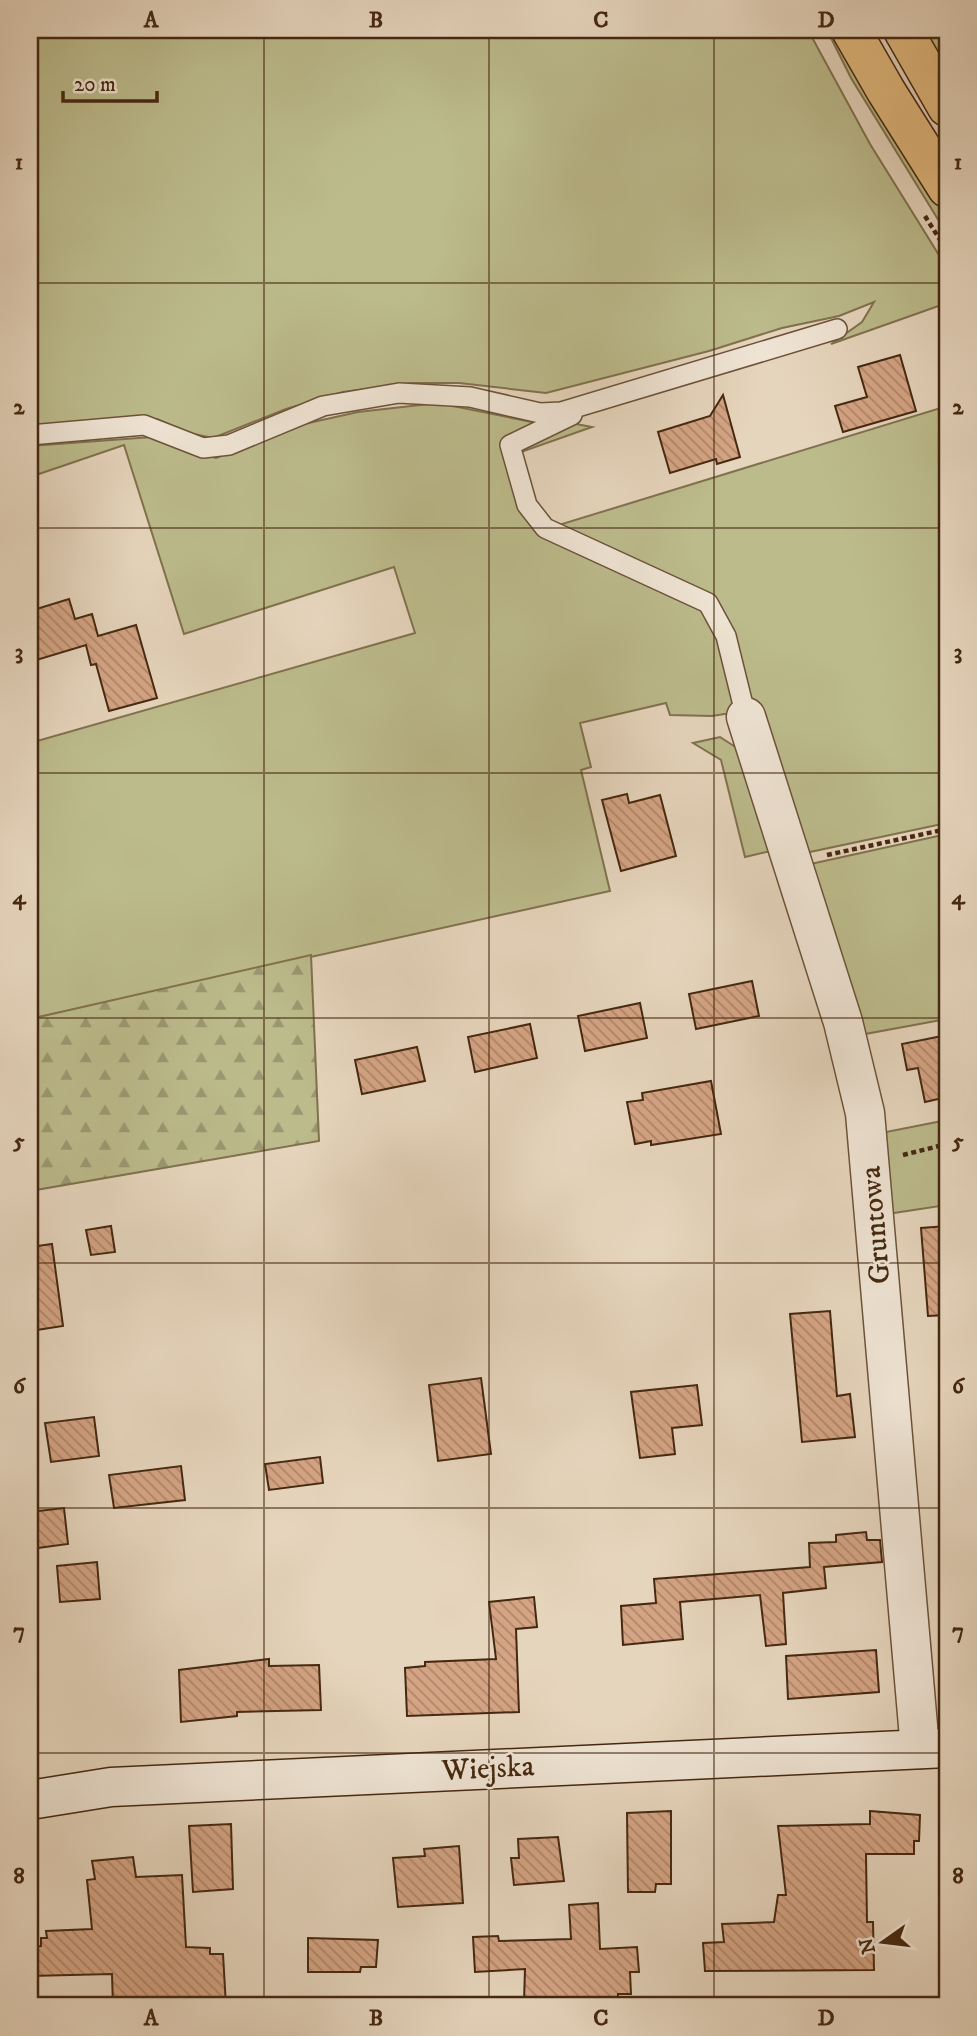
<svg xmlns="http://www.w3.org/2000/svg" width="977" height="2036" viewBox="0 0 977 2036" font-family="'IM FELL DW Pica',serif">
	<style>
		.green { fill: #bcbb8c; stroke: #80724e; stroke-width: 2 }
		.forest { fill: url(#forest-firs); stroke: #80724e; stroke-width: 2 }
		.building { fill: url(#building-back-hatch); stroke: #452810; stroke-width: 2 }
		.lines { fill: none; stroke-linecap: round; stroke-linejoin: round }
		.lane-casing { stroke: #6d533b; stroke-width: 22 }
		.street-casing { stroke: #6d533b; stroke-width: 41 }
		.secondary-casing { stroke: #452810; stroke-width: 41 }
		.primary-casing { stroke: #452810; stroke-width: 41 }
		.path { stroke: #452810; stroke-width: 4.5; stroke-dasharray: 5 3.5; stroke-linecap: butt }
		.lane { stroke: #efe4d4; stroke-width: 19 }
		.street { stroke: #efe4d4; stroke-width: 38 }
		.secondary { stroke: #efe4d4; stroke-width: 38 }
		.primary { stroke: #e3ba7e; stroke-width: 38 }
		.grid { fill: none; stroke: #452810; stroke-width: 2; stroke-opacity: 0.55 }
		.labels { text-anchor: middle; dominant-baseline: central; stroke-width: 5; stroke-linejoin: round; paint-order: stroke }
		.street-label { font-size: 30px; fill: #452810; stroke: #efe4d4 }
		.neatline { fill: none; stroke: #452810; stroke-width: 2.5 }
		.grid-label { font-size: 23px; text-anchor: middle; font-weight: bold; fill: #452810 }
	</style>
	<defs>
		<pattern id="forest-firs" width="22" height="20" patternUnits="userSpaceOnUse" patternTransform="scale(1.75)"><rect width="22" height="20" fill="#bcbb8c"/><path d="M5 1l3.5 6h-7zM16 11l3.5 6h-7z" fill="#9b9871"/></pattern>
		<pattern id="building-back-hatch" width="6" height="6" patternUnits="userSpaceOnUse" patternTransform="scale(1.75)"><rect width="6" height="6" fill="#d5a484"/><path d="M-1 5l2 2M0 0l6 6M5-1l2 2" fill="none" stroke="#af866b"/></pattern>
	</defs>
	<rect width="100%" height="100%" fill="#e6d5bd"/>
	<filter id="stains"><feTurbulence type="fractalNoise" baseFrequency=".00286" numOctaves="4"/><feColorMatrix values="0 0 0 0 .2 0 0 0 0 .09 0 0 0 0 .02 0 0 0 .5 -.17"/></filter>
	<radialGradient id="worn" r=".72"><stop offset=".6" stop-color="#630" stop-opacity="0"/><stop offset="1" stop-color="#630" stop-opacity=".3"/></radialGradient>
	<g class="green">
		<path d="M30 30H808L870 144 947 268V303L831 344 862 322 874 302 839 316 782 328 709 351 546 393 459 383H412L343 392 286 409 213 438 189 433 157 419H113L30 427Z"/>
		<path d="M827 30H841L947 203V234L851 78Z"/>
		<path d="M921 30H939L947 44V76Z"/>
		<path d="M438 403 542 424 571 423 592 427 518 453 539 515 559 525 947 406V823L805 853 756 709 712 716 670 715 666 703 580 723 591 767 581 770 610 891 30 1019V743L415 633 394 567 184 634 124 445 30 477V446L152 437 188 451 216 458 304 424 358 412Z"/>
		<path d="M720 737 743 752 775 850 745 857 721 760 693 743Z"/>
		<path d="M947 834V1019L865 1034 806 865Z"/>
		<path d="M947 1120V1205L887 1214 881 1133Z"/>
	</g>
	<path class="forest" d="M311 955 319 1141 30 1191V1019Z"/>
	<g class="building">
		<path d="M900 355 916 411 843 432 835 406 867 397 858 367Z"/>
		<path d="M723 395 740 457 717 464 716 459 670 473 658 432 710 416Z"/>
		<path d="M69 599 75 619 92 614 98 636 136 625 157 698 109 711 96 664 91 665 86 645 30 662V611Z"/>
		<path d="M627 794 629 803 660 795 676 856 621 871 602 800Z"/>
		<path d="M752 981 759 1016 696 1029 689 994Z"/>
		<path d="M640 1003 647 1038 585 1051 578 1016Z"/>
		<path d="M530 1024 537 1058 475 1072 468 1037Z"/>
		<path d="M947 1035V1097L925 1102 918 1068 907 1070 902 1044Z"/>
		<path d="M417 1047 425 1081 362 1094 355 1060Z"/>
		<path d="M711 1081 721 1134 651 1145V1141L635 1144 627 1102 643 1100 642 1093Z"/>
		<path d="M111 1226 115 1252 91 1255 86 1230Z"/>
		<path d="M947 1226V1315L928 1316 921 1228Z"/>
		<path d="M52 1244 63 1326 30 1331V1247Z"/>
		<path d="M830 1311 837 1396 850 1394 855 1437 802 1442 790 1314Z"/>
		<path d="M481 1378 491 1454 438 1461 429 1385Z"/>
		<path d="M697 1385 702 1425 672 1428 675 1454 640 1458 631 1392Z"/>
		<path d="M94 1417 99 1456 51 1462 45 1423Z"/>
		<path d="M320 1457 323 1483 269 1490 265 1464Z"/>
		<path d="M181 1466 185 1500 114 1508 109 1475Z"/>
		<path d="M64 1508 68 1544 30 1549V1512Z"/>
		<path d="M866 1532 867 1540H880L882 1562 824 1567 826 1588 783 1593 786 1644 766 1646 760 1595 680 1602 683 1639 623 1645 621 1606 656 1603 654 1579 810 1567 809 1543 836 1542V1535Z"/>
		<path d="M97 1562 100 1599 60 1602 57 1566Z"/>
		<path d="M534 1597 537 1627 516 1629 519 1712 407 1716 405 1668 425 1666V1662L496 1659 489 1602Z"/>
		<path d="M876 1650 879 1692 788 1699 786 1656Z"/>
		<path d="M269 1659V1666L319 1665 321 1710 237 1712V1716L181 1722 179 1670Z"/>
		<path d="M671 1811V1884H656L655 1892H628L627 1813Z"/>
		<path d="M870 1811 920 1815 919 1841H914V1854H866L867 1922H873L874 1970 705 1971 703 1943 724 1942 722 1924 774 1922 778 1895H786L778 1826 870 1824Z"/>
		<path d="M231 1824 233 1889 193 1892 189 1826Z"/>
		<path d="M558 1837 564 1881 514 1885 511 1858H519L518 1839Z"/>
		<path d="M459 1846 463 1903 398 1907 393 1858 425 1856 424 1849Z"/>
		<path d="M133 1857 136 1877 182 1875 186 1947 210 1948V1954H223L226 2006H113L112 1974 30 1976V1947L41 1946V1938H47L46 1931 92 1929 87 1880 95 1879 92 1861Z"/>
		<path d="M598 1903 600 1949 637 1947 639 1972H630L631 1994H618V2001L524 2002 525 1969 475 1972 473 1937 498 1936 499 1941 571 1939 569 1905Z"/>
		<path d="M308 1938 378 1940 376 1967H361L360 1972H308Z"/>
	</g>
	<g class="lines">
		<g class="lane-casing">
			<g id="lane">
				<path d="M572 415 510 445 527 505 545 528 708 603 726 636 746 717"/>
				<path d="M30 435 144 425 203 448 229 445 323 406 399 393 470 397 540 413 561 412 837 329"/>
			</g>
		</g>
		<g class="street-casing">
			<path id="street" d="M746 717 843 1022 865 1113 920 1749"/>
		</g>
		<g class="secondary-casing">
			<path id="secondary" d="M30 1800 111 1787 947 1748"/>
		</g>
		<g class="primary-casing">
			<g id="primary">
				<path d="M851 30 886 91 947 188"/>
				<path d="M903 30 947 107"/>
			</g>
		</g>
		<g class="path">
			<path d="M925 216 947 251"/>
			<path d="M827 855 947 829"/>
			<path d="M903 1155 947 1144"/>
		</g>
		<use href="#lane" class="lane"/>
		<use href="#street" class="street"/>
		<use href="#secondary" class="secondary"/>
		<use href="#primary" class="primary"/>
	</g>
	<path class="grid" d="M264 30V2006M489 30V2006M714 30V2006M30 283H947M30 528H947M30 773H947M30 1018H947M30 1263H947M30 1508H947M30 1753H947"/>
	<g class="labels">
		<g class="street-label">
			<text transform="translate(876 1225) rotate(-95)">Gruntowa</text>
			<text transform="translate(488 1769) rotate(-3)">Wiejska</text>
		</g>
	</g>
	<rect width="977" height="2036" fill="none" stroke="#e6d5bd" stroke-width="77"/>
	<g transform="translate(883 1942) rotate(256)" stroke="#efe4d4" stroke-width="5" paint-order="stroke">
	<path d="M0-5L12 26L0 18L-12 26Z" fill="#452810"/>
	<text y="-10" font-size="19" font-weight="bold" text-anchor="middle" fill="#452810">N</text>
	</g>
	<path d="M63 91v10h94v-10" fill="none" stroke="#452810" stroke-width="3.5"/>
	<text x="74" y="91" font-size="21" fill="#452810" stroke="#efe4d4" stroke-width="5" paint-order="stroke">20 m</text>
	<rect x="38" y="38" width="901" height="1959" class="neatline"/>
	<g class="grid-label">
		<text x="151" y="27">A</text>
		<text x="376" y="27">B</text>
		<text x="601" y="27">C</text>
		<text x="826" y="27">D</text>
		<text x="19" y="169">1</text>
		<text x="958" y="169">1</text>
		<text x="19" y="414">2</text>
		<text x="958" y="414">2</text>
		<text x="19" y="659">3</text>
		<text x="958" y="659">3</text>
		<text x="19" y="904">4</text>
		<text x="958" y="904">4</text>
		<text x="19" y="1148">5</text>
		<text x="958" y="1148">5</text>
		<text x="19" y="1393">6</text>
		<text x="958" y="1393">6</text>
		<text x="19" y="1638">7</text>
		<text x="958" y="1638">7</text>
		<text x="19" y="1883">8</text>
		<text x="958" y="1883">8</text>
		<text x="151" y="2025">A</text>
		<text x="376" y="2025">B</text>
		<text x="601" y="2025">C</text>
		<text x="826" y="2025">D</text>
	</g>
	<rect width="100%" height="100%" filter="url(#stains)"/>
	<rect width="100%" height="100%" fill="url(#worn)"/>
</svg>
